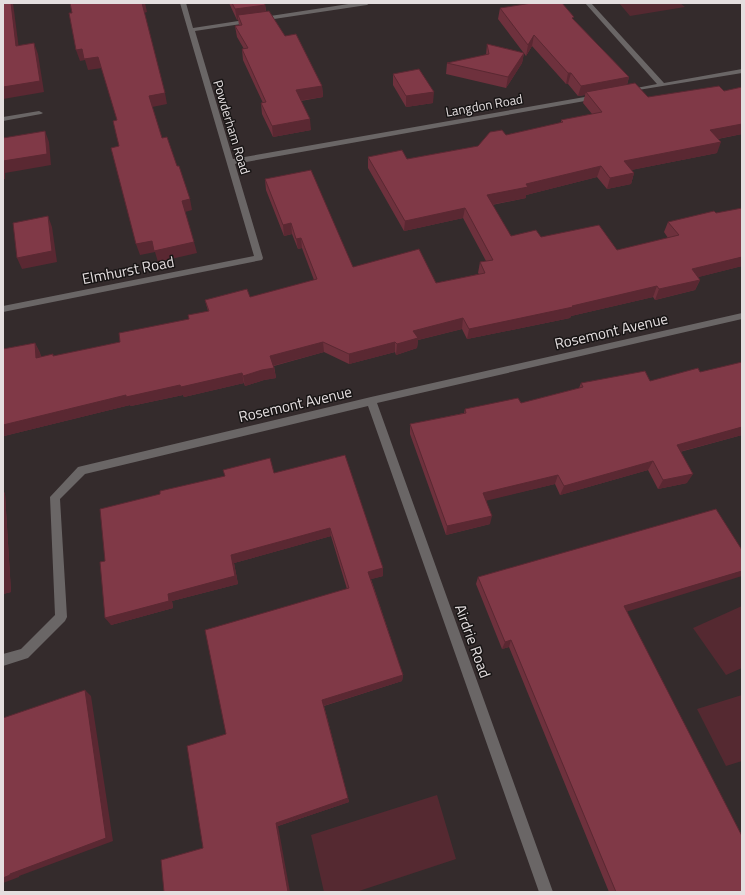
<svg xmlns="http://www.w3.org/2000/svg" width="745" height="895" viewBox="0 0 745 895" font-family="'Titillium Web',sans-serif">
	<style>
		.green { fill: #552931 }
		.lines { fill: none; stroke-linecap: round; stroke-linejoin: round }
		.minor { fill: #6a6666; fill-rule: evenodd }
		.wall { fill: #6e313d }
		.shaded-wall { fill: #5a2832 }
		.building { fill: #803947; stroke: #5a2832 }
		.labels { text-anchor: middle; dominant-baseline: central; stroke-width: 3; stroke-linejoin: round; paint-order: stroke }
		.far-street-label { font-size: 13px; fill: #e4dedf; stroke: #181515 }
		.street-label { font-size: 15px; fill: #e4dedf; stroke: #181515 }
	</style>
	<rect width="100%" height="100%" fill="#342b2c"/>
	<g class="green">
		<path d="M619 3H680L685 7 630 16Z"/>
		<path d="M742 606V668L726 675 693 628Z"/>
		<path d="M742 695V761L726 766 697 709Z"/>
		<path d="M437 795 456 859 356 892H324L311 835Z"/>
	</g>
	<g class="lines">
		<g class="minor">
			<path d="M180 3H186L193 28 355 3H370L367 5 195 31 233 159 596 95 599 97 596 99 235 164 263 258 262 260 3 312V306L254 256Z"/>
			<path d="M585 3H591L664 83 742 69V73L626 92V90L657 84Z"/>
			<path d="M39 111 43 113 41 114 3 121V117Z"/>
			<path d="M742 313V319L377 403 553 892H539L368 406 85 474 60 499 67 617 65 621 28 658 3 666V654L21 649 55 615 50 497 78 467 371 397Z"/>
		</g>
	</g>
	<g class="wall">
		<path d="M229 3H269V4H265L266 11 322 86 323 97 301 101 311 130 273 137 262 114 261 103H263L243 60 242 49H244L237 37 235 26 239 25 238 19 237 20Z"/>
		<path d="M500 8 574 20 629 77 627 85 648 97 724 91 742 87V134L718 139 717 153 631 170 634 173 631 184 607 189 597 177 526 195V198L492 205 511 236 541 237 617 250 668 238 664 232 668 222 742 266 698 277 700 280 695 290 655 300 653 297 571 316 570 318 467 339 462 329 418 340 417 348 396 355 395 352 349 364 324 352 274 366 276 378 264 380 245 386 244 383 184 397 183 395 131 406 130 405 4 436V492L5 494 11 592 3 594V349L35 343 40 353 41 357 54 356 120 342 189 319 208 311 205 300 250 297 314 280 302 248 298 249 292 234 284 236 266 190 265 179 353 267 436 283 479 274 478 273 480 262 486 261 463 218 404 231 368 168V157L407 159 478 146 506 135 561 123V120L592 114 583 103 585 95 578 96 568 84H566L532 46 526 56 498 19Z"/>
		<path d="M487 44 524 53 522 63 506 88 446 74 447 63 486 55Z"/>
		<path d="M393 74 433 103 406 107 393 85Z"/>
		<path d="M650 381 742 435 680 452 687 483 658 489 648 470 560 495 555 484 486 500 490 524 446 535 410 434V424L464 413 465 409 521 403 579 388 581 383Z"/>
		<path d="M274 473 383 568V576L371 579 403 675 402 681 324 706 349 802 278 826 203 848 226 734 347 589 331 536 234 563 238 584 172 601 173 608 111 625 105 561Z"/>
		<path d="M478 577 627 611 742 892H609L509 647 502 649 476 584Z"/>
	</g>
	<g class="shaded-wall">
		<path d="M11 3H13L20 57 16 46Z"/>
		<path d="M142 3H145L147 12 144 13Z"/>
		<path d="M265 5 266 15H238V19L237 20 235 9Z"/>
		<path d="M534 35 532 46 526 56 528 45Z"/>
		<path d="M34 43 38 54 44 92 3 99V87Z"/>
		<path d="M82 49 98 57 102 68 88 70 85 60 80 61 76 50Z"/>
		<path d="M524 53 522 63 506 88 508 77Z"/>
		<path d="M568 73H571L568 84H566Z"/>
		<path d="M629 77 626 88 586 92 585 95 578 96 581 86Z"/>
		<path d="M322 86 323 97 297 101 296 90Z"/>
		<path d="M434 92 433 103 406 107V96Z"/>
		<path d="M165 93 167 104 152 107 149 96Z"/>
		<path d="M310 119 311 130 273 137 272 126Z"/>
		<path d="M742 124V134L706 141 710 130Z"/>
		<path d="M45 131 49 142 51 165 5 173V179H3V161Z"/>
		<path d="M721 142 717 153 621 172 624 161Z"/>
		<path d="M601 166 597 177 526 195V198L485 206 487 195 526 184Z"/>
		<path d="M634 173 631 184 607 189 610 178Z"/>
		<path d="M190 199 192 210 185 212 182 201Z"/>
		<path d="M465 208 463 218 404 231 405 221Z"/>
		<path d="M48 216 52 227 57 262 22 269 17 258Z"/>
		<path d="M291 223 292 234 284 236 283 225Z"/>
		<path d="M301 238 302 248 298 249 296 239Z"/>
		<path d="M152 241 194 242 197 253 158 262 155 252 140 255 136 244Z"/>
		<path d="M742 257V266L687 280 692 269Z"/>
		<path d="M700 280 695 290 655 300 659 289Z"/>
		<path d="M657 286 653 297 571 316 570 318 467 339 469 329Z"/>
		<path d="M463 318 462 329 418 340 417 348 396 355 397 344 413 331Z"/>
		<path d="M323 342 324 352 272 366 270 356Z"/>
		<path d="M395 342V352L349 364V354Z"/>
		<path d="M35 343 40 353 42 368 36 358Z"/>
		<path d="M274 368 276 378 264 380 245 386 243 376 262 370Z"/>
		<path d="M242 373 244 383 184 397 183 395 131 406 130 405 4 436V492L5 494 11 592 3 594V425L126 395 180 385Z"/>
		<path d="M742 427V435L671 454 677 445Z"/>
		<path d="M653 461 648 470 560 495 564 486Z"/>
		<path d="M693 474 687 483 658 489 663 480Z"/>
		<path d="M558 475 555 484 481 502 483 493Z"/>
		<path d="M492 516 490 524 446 535 447 526Z"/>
		<path d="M330 528 331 536 234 563 238 584 172 601 173 608 111 625 105 618 168 594 231 555Z"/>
		<path d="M383 568V576L368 580V572Z"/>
		<path d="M742 571V576L619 614 624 606Z"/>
		<path d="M511 640 509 647 502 649 505 642Z"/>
		<path d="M403 675 402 681 323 706 322 700Z"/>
		<path d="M85 690 91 696 113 841 19 876V877L3 883V878L10 874Z"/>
		<path d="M348 798 349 802 278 826 290 892H288L276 823Z"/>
	</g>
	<g class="building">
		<path d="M3 3H11L16 46 34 43 40 81 3 87Z"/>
		<path d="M70 3H142L165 93 149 96 162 138 167 137 177 166H179L190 199 182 201 194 242 154 251 152 241 136 244 111 148 119 146 113 121 117 120 98 57 84 59 82 49 76 50 69 13H72Z"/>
		<path d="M232 3H264L265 5 235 9Z"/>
		<path d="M532 3H562L574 17 572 18 629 77 581 86 571 73H568L534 35 528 45 500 8Z"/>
		<path d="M269 11 285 36 296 34 322 86 296 90 310 119 272 126 261 103 266 102 242 49 248 48 235 26 242 25 238 15Z"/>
		<path d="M487 44 524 53 508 77 447 63 489 54Z"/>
		<path d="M419 69 434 92 406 96 393 74Z"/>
		<path d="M635 83 648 97 719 86 724 91 742 87V124L710 130 721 142 624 161 634 173 610 178 601 166 526 184 528 187 487 195 511 236 536 230 541 237 599 225 617 250 679 235 668 222 714 211 716 213 742 208V257L692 269 700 280 659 289 657 286 572 306 573 307 469 329 463 318 413 331 418 338 397 344 395 342 349 354 323 342 270 356 274 368 262 370 243 376 242 373 181 387 180 385 126 397V395L3 425V349L35 343 36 358 53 354V356L120 342 119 333 189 319 188 315 209 311 205 300 247 289 250 297 317 279 301 238 296 239 291 223 283 225 265 179 311 170 353 267 419 249 436 283 485 273 480 262 493 260 465 208 405 221 368 157 402 150 407 159 478 146 490 132 502 130 506 135 563 122 561 120 602 112 586 92Z"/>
		<path d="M45 131 47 154 3 161V138Z"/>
		<path d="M48 216 52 251 17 258 13 223Z"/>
		<path d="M742 362V427L677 445 693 474 663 480 653 461 564 486 558 475 483 493 492 516 447 526 410 424 466 413 465 409 518 398 521 403 583 387 581 383 645 371 650 381 698 368 700 372Z"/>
		<path d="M345 455 383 568 368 572 403 675 322 700 348 798 276 823 288 892H164L161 860 203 848 187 746 226 734 205 630 349 588 330 528 231 555 235 576 168 594 169 601 105 618 100 562 105 561 100 509 160 494V491L225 476 223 470 270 458 274 473Z"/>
		<path d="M716 509 742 550V571L624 606 742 836V892H616L511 640 505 642 478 577Z"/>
		<path d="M85 690 106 838 10 874V875L3 878V718Z"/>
	</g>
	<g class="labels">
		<g class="far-street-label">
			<text transform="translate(484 105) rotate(-10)">Langdon Road</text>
			<text transform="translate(232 127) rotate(73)">Powderham Road</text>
		</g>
		<g class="street-label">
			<text transform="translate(128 270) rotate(-11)">Elmhurst Road</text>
			<text transform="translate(611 331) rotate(-13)">Rosemont Avenue</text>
			<text transform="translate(295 404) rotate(-13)">Rosemont Avenue</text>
			<text transform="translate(473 641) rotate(70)">Airdrie Road</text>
		</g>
	</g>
	<rect width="745" height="895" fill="none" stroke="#e4dedf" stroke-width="8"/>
</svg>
